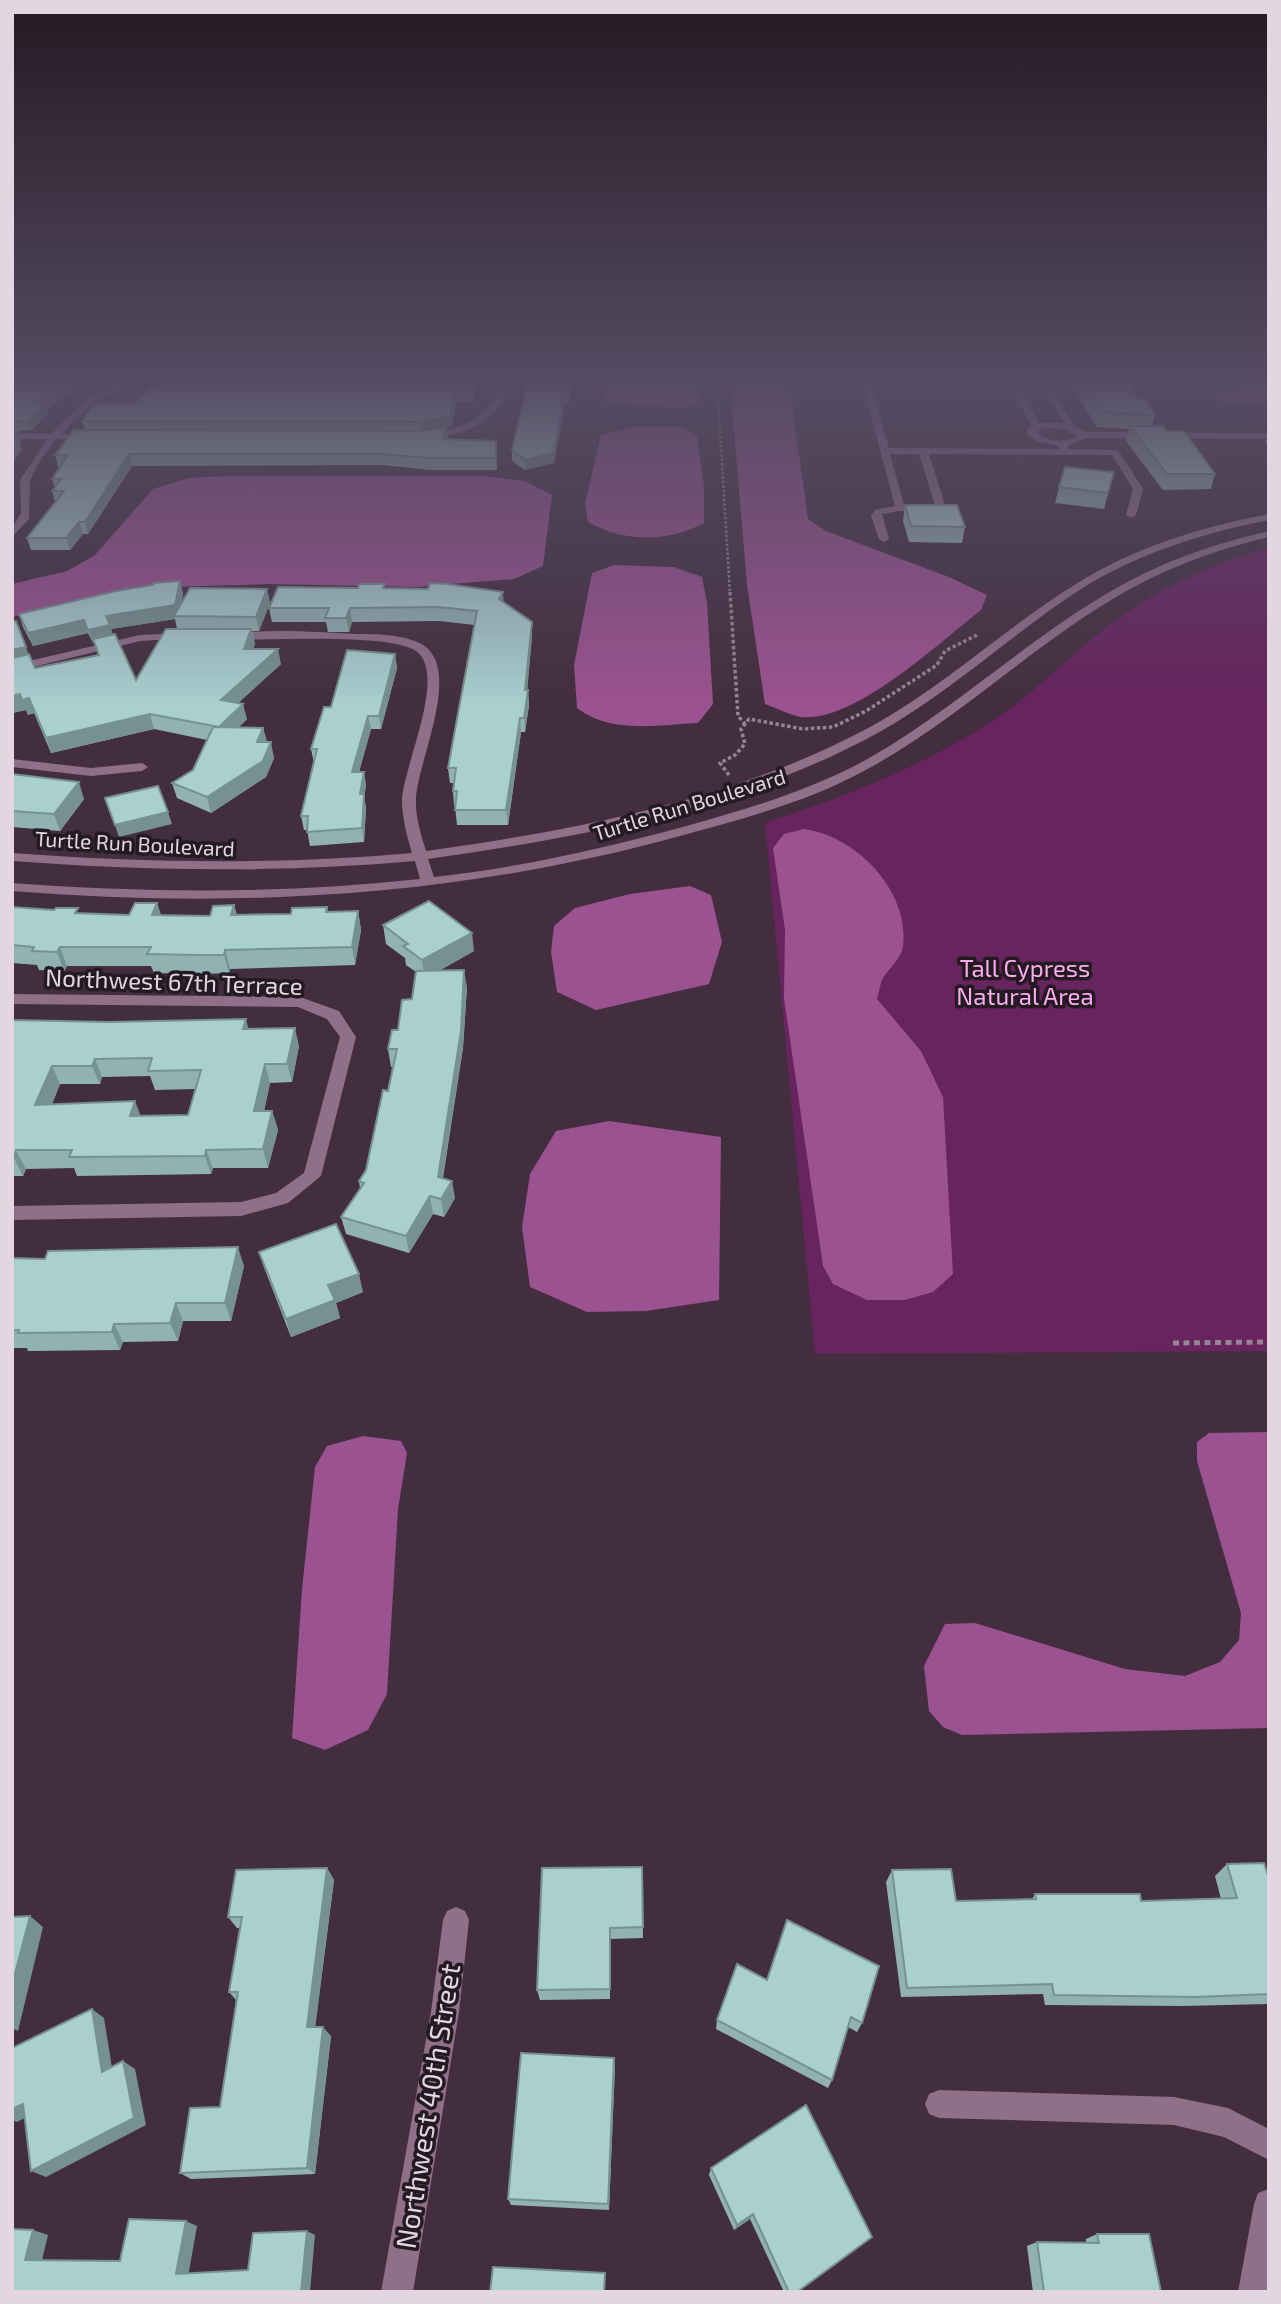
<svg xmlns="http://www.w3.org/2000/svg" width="1281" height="2304" viewBox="0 0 1281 2304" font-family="'Exo 2',sans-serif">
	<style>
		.green { fill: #67245f }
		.water { fill: #9b5290 }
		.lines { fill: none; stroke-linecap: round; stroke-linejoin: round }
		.path-far2 { stroke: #958492; stroke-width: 2.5; stroke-dasharray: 2.5 2; stroke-linecap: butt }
		.path-far1 { stroke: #958492; stroke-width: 3.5; stroke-dasharray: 3.5 2.5; stroke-linecap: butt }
		.path { stroke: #958492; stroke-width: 5; stroke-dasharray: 6 4.5; stroke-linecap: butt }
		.minor { fill: #906f89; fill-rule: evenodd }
		.wall { fill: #91b2b2; fill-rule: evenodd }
		.shaded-wall { fill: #769191 }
		.building { fill: #a9cfcf; stroke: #769191; stroke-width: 2; fill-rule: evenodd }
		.labels { text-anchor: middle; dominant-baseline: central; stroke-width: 7; stroke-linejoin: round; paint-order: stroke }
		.far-street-label { font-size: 21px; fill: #e3d6e1; stroke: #231a22 }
		.park-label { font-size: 24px; fill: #fdadef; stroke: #231a22 }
		.street-label { font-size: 24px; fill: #e3d6e1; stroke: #231a22 }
		.near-street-label { font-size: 28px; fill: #e3d6e1; stroke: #231a22 }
	</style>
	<rect width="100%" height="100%" fill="#432e3f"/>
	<path class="green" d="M1269 548V1351L815 1354 765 823C844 797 927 765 997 718 1042 687 1080 645 1125 614 1169 583 1217 562 1269 548Z"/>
	<g class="water">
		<path d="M606 382H700V401L687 408 612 404 603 397Z"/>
		<path d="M730 382H789L808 519 826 531 949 577 987 595 981 610C940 642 854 723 801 717 790 715 776 708 765 704L747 585Z"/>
		<path d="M1246 382H1269V404L1226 403 1216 396V390L1238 388Z"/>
		<path d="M633 427H680L697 436 704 487V523C669 542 624 543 588 522L585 504 601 435Z"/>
		<path d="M229 476H482L525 481 552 495 543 566 514 579 416 587 270 584 172 587 93 597 12 617V584L67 571 94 556 153 489 189 478Z"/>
		<path d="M614 565 674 567 702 577 707 603 713 704 698 723C657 725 611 734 577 708L574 665 592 573Z"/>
		<path d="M804 829C857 836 910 892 903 946 902 958 889 968 883 978 880 984 879 992 877 999L921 1051 943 1097 953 1274 933 1292 905 1300H867L833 1284 823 1266 784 998 785 930 773 848 784 834Z"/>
		<path d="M690 886 711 895 722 942 709 984 596 1010 557 992 551 952 554 926 575 908 630 894Z"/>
		<path d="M609 1121 721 1137 719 1300 646 1311 587 1312 530 1287 522 1227 530 1174 556 1131Z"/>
		<path d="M1269 1432V1728L962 1735 943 1727 929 1711 924 1666 945 1624 975 1623 1125 1669 1185 1676 1220 1662 1239 1640 1241 1613 1197 1461V1442L1209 1433Z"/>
		<path d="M363 1436 401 1441 407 1453 398 1509 387 1694 368 1730 325 1750 292 1738 302 1589 315 1467 327 1446Z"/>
	</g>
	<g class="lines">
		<path class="path-far2" d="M717 382 730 594"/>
		<g class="path-far1">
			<path d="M730 592 738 716 745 724"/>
			<path d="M729 775 720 763 735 755 745 744 741 729 749 719 803 729 833 727 866 711 937 665 945 651 977 635"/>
		</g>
		<path class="path" d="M1173 1343 1269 1342"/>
		<g class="minor">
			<path d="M502 382H510C496 428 466 432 424 440L420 437C427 433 437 432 446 430 475 424 492 411 502 382Z"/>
			<path d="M862 382H870L889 448 1060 449 1058 446 1038 442 1027 434V430L1032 427 1009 382H1017L1039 423H1064L1041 382H1049L1074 426 1085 432 1269 433V439L1086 438 1067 446 1069 449 1118 450 1143 489 1136 515 1131 518 1126 515 1133 489 1112 455 929 454 946 508 941 511H900L882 514 889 539 884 542 879 539 871 516 875 510 895 506ZM1044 428 1065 429 1077 437C1063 443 1048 442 1036 432ZM890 454H919L935 505H904Z"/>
			<path d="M122 384 125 389 94 401 61 434H91L94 439H56L40 461 30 480 29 519 12 537V528L21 513 20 480 47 439H12V433L51 434 88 397Z"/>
			<path d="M1269 514V520C1204 533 1138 553 1081 589 1013 633 954 689 883 730 746 807 582 837 428 859L434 877C518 868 601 849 683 827 747 809 813 790 871 757 959 706 1032 635 1120 586 1166 560 1217 543 1269 531V537C1221 548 1174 565 1130 589 1036 641 959 720 864 771 807 802 742 819 680 836 458 897 240 909 12 891V883C149 893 284 894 420 879L415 861C280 873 147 871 12 861V853C146 863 278 865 412 853 407 836 402 818 402 800 403 767 448 674 416 651 392 633 265 640 230 640L224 637 226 635C262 628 318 632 355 634 375 634 405 634 423 645 463 670 417 762 416 799 415 816 421 835 426 851 577 830 736 800 872 726 945 686 1005 628 1076 584 1134 547 1202 527 1269 514Z"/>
			<path d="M184 633 188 634V638L140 641 12 672V665L140 635Z"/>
			<path d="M12 759 91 768 142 763 148 767 142 771 91 776 12 767Z"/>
			<path d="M12 994 300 997 339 1011 356 1037 321 1176 288 1203 241 1216 12 1220V1206L241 1202 276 1193 304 1173 340 1037 327 1019 298 1007 12 1004Z"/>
			<path d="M456 1907 465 1911 469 1920 459 2012 413 2292H381L431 2012 443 1920 447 1911Z"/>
			<path d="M939 2090 1174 2097 1228 2108 1269 2129V2160L1224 2137 1174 2125 939 2118 929 2114 925 2104 929 2094Z"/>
			<path d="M1269 2189V2292H1238L1254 2204 1258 2193Z"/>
		</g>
	</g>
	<g class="wall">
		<path d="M12 382H85L47 409 48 413 32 430 12 431Z"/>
		<path d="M156 382H478L473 402H457L451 426 447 427V439L496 441 497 470H430L383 465 132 466 88 534H83L70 550H31L27 538 55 502 52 491 55 487 52 479 60 467H58L55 455 85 430 82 421 135 404Z"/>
		<path d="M528 382H572L569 402H565L554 463 525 470 512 461V450Z"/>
		<path d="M1074 382H1127L1138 399 1155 415 1152 426 1166 431 1215 474 1211 489 1163 490 1126 441 1129 429 1097 427 1073 389Z"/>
		<path d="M1269 430V447L1265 443Z"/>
		<path d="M1114 472 1104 509 1055 503 1059 487Z"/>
		<path d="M905 505 965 527 962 543 909 542 903 521Z"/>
		<path d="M180 581 183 594 181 603 267 589 270 603 259 631H252L255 644 253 649 281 664 238 703 247 719 238 728H263L267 742 274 758 266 777 211 813 177 798 172 783 193 770 207 740 154 729 51 753 34 713 28 715 26 710 12 713V621L35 668 98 655 94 643H93L88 633 33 646 23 627 19 614ZM175 619 177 629 136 680 113 635 111 629Z"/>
		<path d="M385 588 503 592V602L532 622V636L527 690H528L529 705 525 732H521L508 825H457L455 806H454L453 791 454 783H450L448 768 475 625 439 621 352 622 349 632H328L326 622H272L269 608Z"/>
		<path d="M395 654 397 668 381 729H371L359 772H364L366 786 364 796 366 808 364 842 310 846 307 830H304L301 816 314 763 311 749 331 707Z"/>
		<path d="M12 774 84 799 60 831 12 827Z"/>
		<path d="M157 903 161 915 210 916 234 905 237 915 291 914 327 907 328 912 358 911 361 930 355 965 230 969 229 973 202 974 154 973 151 966H67L64 971 39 970 37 965 12 963V907L80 913 129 915Z"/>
		<path d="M383 925 474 951 440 970 467 987 463 1048 443 1178 455 1198 444 1217 433 1214 409 1253 346 1234 341 1217 360 1189 359 1181 366 1170 388 1091 393 1067H391L388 1049 412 999 416 972 406 965 405 958 386 944Z"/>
		<path d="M12 1020 248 1028 299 1046 292 1082 270 1083 264 1111H272L278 1130 268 1168H213L211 1174 77 1176 74 1168 26 1169 23 1176H12ZM150 1076 155 1090 196 1089 188 1115H141L52 1104 60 1084H100L102 1077Z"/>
		<path d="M259 1252 363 1292 336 1303 340 1318 291 1337 265 1270Z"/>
		<path d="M12 1258 244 1266 231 1321H183L178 1341 123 1342 120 1350 28 1351 27 1348H12Z"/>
		<path d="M1227 1864 1269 1879V2004L1183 2006 1045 2005 1043 1994 901 1997 886 1882 892 1870 956 1901 1032 1899 1035 1894 1141 1901 1221 1899 1215 1876Z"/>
		<path d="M642 1867 643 1938 610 1939V1999L540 2000 537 1990Z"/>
		<path d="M327 1868 334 1880 315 2027 331 2036 315 2174 191 2179 180 2173 220 2107 236 2000 229 1992 240 1928H237L228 1917Z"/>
		<path d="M767 1980 862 2023 857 2032 848 2027 832 2080 828 2088 716 2029 717 2020Z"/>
		<path d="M615 2066 609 2210 511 2205 508 2199Z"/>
		<path d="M806 2105 798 2292H784L750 2219 734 2230 709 2175 711 2168Z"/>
		<path d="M1097 2234 1161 2292H1033L1027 2246 1037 2242 1086 2243V2239Z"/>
	</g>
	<g class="shaded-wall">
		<path d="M68 382H85L47 409 48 413 32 430 29 421 37 404Z"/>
		<path d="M475 382H478L473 402 472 392Z"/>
		<path d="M570 382H572L569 402V392Z"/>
		<path d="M456 392 457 402 451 426 447 427 448 438 445 450 443 439 422 431 421 422Z"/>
		<path d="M564 392 565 402 554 463 525 470V460Z"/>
		<path d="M18 432 21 442 20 443 22 450 12 463V438Z"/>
		<path d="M129 454 132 466 88 534 85 522Z"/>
		<path d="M79 522 83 534 70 550 66 538Z"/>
		<path d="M180 581 183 594 179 616H174L175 619 111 629 114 638 93 643 88 630 106 616Z"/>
		<path d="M267 589 270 603 259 631 256 617Z"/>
		<path d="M503 592 504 606 499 599Z"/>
		<path d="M350 608 352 622 349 632 346 618Z"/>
		<path d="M84 620 88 633 33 646 28 633Z"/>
		<path d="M532 622V636L526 705 525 690Z"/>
		<path d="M251 629 255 644 247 664 244 649Z"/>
		<path d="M26 647 30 658 12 663V650Z"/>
		<path d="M278 649 281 664 225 715 221 700Z"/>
		<path d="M395 654 397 668 381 729 379 716Z"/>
		<path d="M528 690 529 705 525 732 524 718Z"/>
		<path d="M20 694 29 698 34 713 28 715 26 710 12 713V696Z"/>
		<path d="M243 704 247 719 222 743 219 727Z"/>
		<path d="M150 714 154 729 51 753 46 738Z"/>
		<path d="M368 716 371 729 355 786 352 772Z"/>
		<path d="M520 718 521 732 508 825 506 810Z"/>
		<path d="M263 728 267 744 257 742Z"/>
		<path d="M271 742 274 758 266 777 211 813 207 797Z"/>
		<path d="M364 772 366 786 364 796 366 808 364 842 362 828 360 794Z"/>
		<path d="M79 782 84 799 60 831 54 814Z"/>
		<path d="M168 812 172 824 119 837 115 825Z"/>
		<path d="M157 903 163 922 152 915Z"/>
		<path d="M234 905 239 924 231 915Z"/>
		<path d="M358 911 361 930 355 965 352 947Z"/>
		<path d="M472 933 474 951 425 979 422 960Z"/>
		<path d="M60 947 67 966 64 971 57 952Z"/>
		<path d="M225 950 230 969 229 973 224 955Z"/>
		<path d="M464 970 467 987 463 1048 440 1194 438 1177Z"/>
		<path d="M246 1019 251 1038 243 1029Z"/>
		<path d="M295 1028 299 1046 292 1082 287 1064Z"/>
		<path d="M95 1059 102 1077 100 1084 92 1066Z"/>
		<path d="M265 1064 270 1083 260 1130 254 1111Z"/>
		<path d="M52 1066 60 1084 44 1123 35 1105Z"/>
		<path d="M135 1101 142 1119 130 1116Z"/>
		<path d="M272 1111 278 1130 268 1168 263 1149Z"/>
		<path d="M16 1150 26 1169 23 1176 14 1158Z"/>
		<path d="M206 1150 213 1168 211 1174 205 1156Z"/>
		<path d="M452 1181 455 1198 444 1217 441 1199Z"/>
		<path d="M430 1196 433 1214 409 1253 406 1236Z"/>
		<path d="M238 1247 244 1266 231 1321 225 1303Z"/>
		<path d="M359 1274 363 1292 336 1303 340 1318 291 1337 286 1319 328 1285Z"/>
		<path d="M176 1303 183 1321 178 1341 170 1323Z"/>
		<path d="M114 1324 123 1342 120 1350 112 1332Z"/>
		<path d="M327 1868 334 1880 314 2037 307 2027Z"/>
		<path d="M30 1916 43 1927 18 2031 12 2028V1985Z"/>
		<path d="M92 2009 104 2018 114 2080 102 2072Z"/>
		<path d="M323 2027 331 2036 315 2174 307 2168Z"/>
		<path d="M614 2058 615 2066 609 2210 608 2204Z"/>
		<path d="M123 2061 135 2069 146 2125 46 2177 31 2171Z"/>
		<path d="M23 2104 38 2111 17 2122 12 2120V2109Z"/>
		<path d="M753 2214 750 2219 734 2230 737 2225Z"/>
		<path d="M186 2221 197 2226 188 2277 176 2274Z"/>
		<path d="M33 2230 48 2235 41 2264 25 2260Z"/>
		<path d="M307 2231 315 2235 310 2292H301Z"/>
	</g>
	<g class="building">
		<path d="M12 382H68L37 404H45L29 421H12Z"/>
		<path d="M156 382H475L472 392H456L450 417 421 422 82 421 95 404H135Z"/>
		<path d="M528 382H570L569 392H564L554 453 525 460 512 450Z"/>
		<path d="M1081 382H1127L1138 399H1145L1155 415 1101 412Z"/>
		<path d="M1130 426H1163L1166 431H1184L1215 474H1167Z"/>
		<path d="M447 427 443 439 496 441V458H429L382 454H129L85 522H79L66 538H27L64 491H52L61 479H52L68 455H55L74 430 421 431Z"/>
		<path d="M12 431 18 432 12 438Z"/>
		<path d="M12 440H19L12 448Z"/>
		<path d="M1065 467 1114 472 1108 493 1059 487Z"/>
		<path d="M905 505H957L965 527 911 526Z"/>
		<path d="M180 581 175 605 106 616 110 625 88 630 84 620 28 633 19 614 116 591 153 585V583Z"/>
		<path d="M430 583 447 584 503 592 499 599 532 622 525 690H528L524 718H520L506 810H455L457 791H453L456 768H448L477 611 437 607 350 608 346 618H325L329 608H269L278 587 358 588 359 584H385L383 588 428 589Z"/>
		<path d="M190 588 267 589 256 617 174 616Z"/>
		<path d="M12 621H16L26 647 12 650Z"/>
		<path d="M166 629H251L244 649H278L221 700 243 704 219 727 150 714 46 738 29 698 22 700 20 694 12 696V658L29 654 35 668 99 655 93 639 115 634 136 680Z"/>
		<path d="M347 650 395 654 379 716H368L352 772H364L360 794H364L362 828 307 832 308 816H301L317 749H311L324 707H331Z"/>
		<path d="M213 727 263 728 257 742H271L263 761 207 797 172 783 193 770Z"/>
		<path d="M12 774 79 782 54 814 12 811Z"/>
		<path d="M158 786 168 812 115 825 105 798Z"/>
		<path d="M429 901 472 933 422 960 403 946 408 944 383 925Z"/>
		<path d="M135 903H157L152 915 210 916 213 906 234 905 231 915 291 914 292 908 327 907 326 912 358 911 352 947 225 950 224 955H196L147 954 151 947H60L57 952 32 951 34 947 12 945V907L54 910 56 908H78L75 913 129 915Z"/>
		<path d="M464 970 461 1031 438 1177 452 1181 441 1199 430 1196 406 1236 341 1217 364 1183 359 1181 366 1170 383 1090 388 1091 397 1049H388L392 1030H398L402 1000 412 999 416 971Z"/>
		<path d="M246 1019 243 1029 295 1028 287 1064H265L254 1111H272L263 1149 206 1150 205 1156 69 1157 72 1150H16L14 1158H12V1020L110 1022ZM152 1058 148 1071 201 1070 188 1115 130 1116 135 1101 35 1105 52 1066H92L95 1059Z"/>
		<path d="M336 1224 359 1274 328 1285 335 1300 286 1319 259 1252Z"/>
		<path d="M238 1247 225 1303H176L170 1323 114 1324 112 1332 18 1333 19 1330H12V1258L45 1259 48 1251Z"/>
		<path d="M1264 1863 1269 1879V1994L1196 1997 1054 1995 1052 1984 907 1988 892 1870 951 1869 956 1901 1036 1899 1035 1894H1140L1141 1901 1237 1898 1227 1864Z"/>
		<path d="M642 1867 643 1927 610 1928V1989L537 1990 542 1868Z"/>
		<path d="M327 1868 307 2027H323L307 2168 180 2173 190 2108 220 2107 238 1992H229L242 1917H228L236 1870Z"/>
		<path d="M30 1916 12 1985V1917Z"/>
		<path d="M787 1920 879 1966 862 2023 851 2017 832 2080 717 2020 737 1964 767 1980Z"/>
		<path d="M92 2009 102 2072 123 2061 134 2118 31 2171 23 2104 12 2109V2048Z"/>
		<path d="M521 2053 614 2058 608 2204 508 2199Z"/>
		<path d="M806 2105 872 2237 797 2292H789L753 2214 737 2225 711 2168Z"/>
		<path d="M129 2219 186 2221 176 2274 248 2270 253 2233 307 2231 301 2292H12V2229L33 2230 25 2260 120 2261Z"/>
		<path d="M1097 2234H1149L1161 2292H1044L1037 2242 1099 2243Z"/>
		<path d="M493 2267 605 2273 604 2292H490Z"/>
	</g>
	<linearGradient id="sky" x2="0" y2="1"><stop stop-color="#251923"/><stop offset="0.54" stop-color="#554c63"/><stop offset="1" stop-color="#554c63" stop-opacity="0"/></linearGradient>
	<rect width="1281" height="705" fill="url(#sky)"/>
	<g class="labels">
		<g class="far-street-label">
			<text transform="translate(689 804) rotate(-17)">Turtle Run Boulevard</text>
			<text transform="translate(135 843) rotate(3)">Turtle Run Boulevard</text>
		</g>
		<g class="park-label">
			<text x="1025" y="967">Tall Cypress<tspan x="1025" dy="28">Natural Area</tspan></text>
		</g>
		<g class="street-label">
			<text transform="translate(174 981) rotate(2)">Northwest 67th Terrace</text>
		</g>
		<g class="near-street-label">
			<text transform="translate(427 2106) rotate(-81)">Northwest 40th Street</text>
		</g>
	</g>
	<rect width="1281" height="2304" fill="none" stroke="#e3d6e1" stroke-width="28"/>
</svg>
